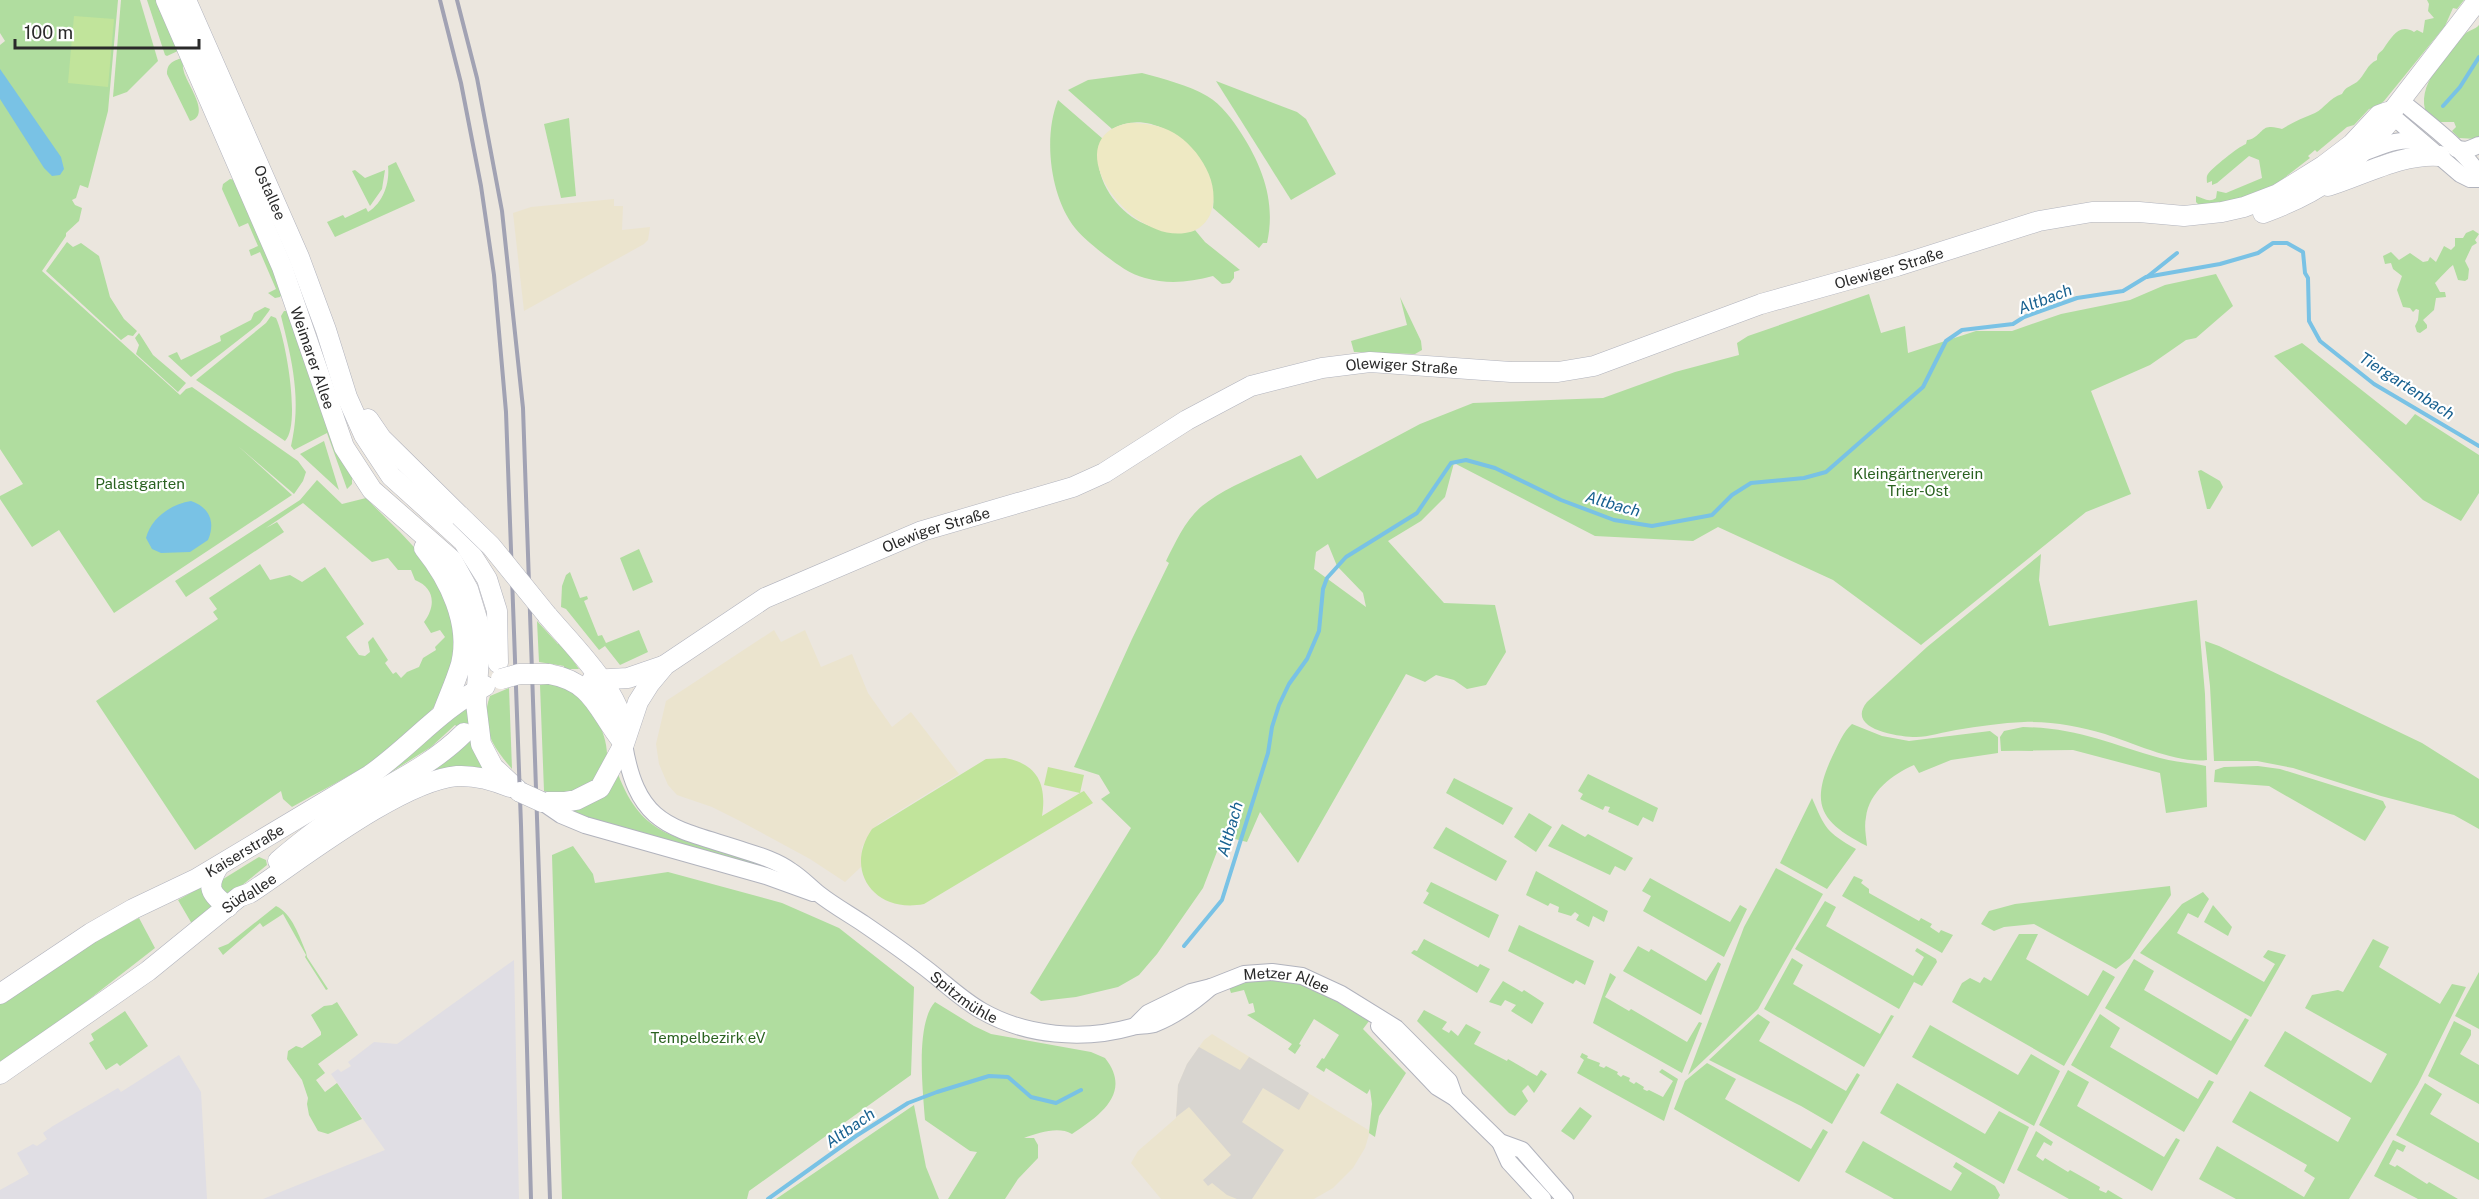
<svg xmlns="http://www.w3.org/2000/svg" width="2479" height="1199" viewBox="0 0 2479 1199" font-family="'Public Sans',sans-serif">
	<style>
		.industrial { fill: #e0dee4 }
		.education { fill: #ebe4ce }
		.green { fill: #b0dd9f; fill-rule: evenodd }
		.sand { fill: #eee9c3 }
		.pitch { fill: #c1e49b }
		.plaza { fill: #d8d5d0 }
		.water { fill: #79c2e5 }
		.lines { fill: none; stroke-linecap: round; stroke-linejoin: round }
		.stream { stroke: #79c2e5; stroke-width: 4 }
		.tertiary-casing { stroke: #b1b3bd; stroke-width: 18 }
		.secondary-casing { stroke: #b1b3bd; stroke-width: 21 }
		.tertiary { stroke: #fff; stroke-width: 16 }
		.secondary { stroke: #fff; stroke-width: 20 }
		.rail { stroke: #a1a2b3; stroke-width: 4 }
		.secondary-bridge-casing { stroke: #b1b3bd; stroke-width: 21; stroke-linecap: butt }
		.secondary-bridge { stroke: #fff; stroke-width: 20 }
		.labels { text-anchor: middle; dominant-baseline: central; stroke-width: 4.5; stroke-linejoin: round; paint-order: stroke }
		.street-label { font-size: 15px; fill: #2a2a2a; stroke: #fff }
		.park-label { font-size: 15px; fill: #2a6220; stroke: #fff }
		.water-label { font-size: 16px; font-style: italic; fill: #186190; stroke: #fff }
	</style>
	<rect width="100%" height="100%" fill="#ebe6de"/>
	<g class="industrial">
		<path d="M514 960 519 1199H263L385 1150 331 1074 338 1069 341 1072 351 1066 348 1062 374 1042 397 1044Z"/>
		<path d="M179 1055 201 1092 207 1199H0V1190L29 1174 17 1153 33 1144 37 1146 47 1139 43 1133 53 1126 118 1088 121 1092Z"/>
	</g>
	<g class="education">
		<path d="M614 199V206H623L622 230 650 227 648 240 644 244 524 311 513 213 531 207Z"/>
		<path d="M774 630 781 642 805 630 821 667 852 654 868 693 892 727 911 712 959 774 878 824 862 847 861 867 845 882 810 859 738 820 712 807 677 795 668 785 659 764 656 744 666 701Z"/>
		<path d="M1212 1034 1370 1131 1365 1148 1353 1168 1333 1188 1314 1199H1161L1131 1163 1138 1151 1176 1118 1178 1085 1187 1064 1204 1040Z"/>
	</g>
	<g class="green">
		<path d="M0 0H118L108 111 88 188 80 185 76 198 72 200 75 205 82 208 79 221 66 233V236L42 271 180 395 186 389 192 387 298 461 306 472 303 481 294 494 238 446 292 495 114 613 59 530 32 547 0 499V496L23 484 0 449V45L5 41 0 33Z"/>
		<path d="M121 0H140L158 61 127 92 113 97Z"/>
		<path d="M147 0H158L180 50 167 56 165 55Z"/>
		<path d="M2427 0H2464L2457 9 2453 8 2445 26 2384 101 2377 107 2369 109 2354 125 2347 127 2317 152 2315 150 2308 156 2310 158 2271 188 2245 200 2199 205 2196 202V196C2203 198 2209 203 2216 198L2217 191 2226 193 2262 178 2259 160 2249 156 2217 183 2212 185V181L2207 183C2207 181 2206 176 2208 174 2212 168 2238 147 2246 144L2247 140C2259 139 2261 126 2271 127 2275 127 2278 128 2282 129 2293 122 2303 118 2315 113 2325 108 2329 98 2342 94 2346 86 2350 87 2357 82 2365 75 2367 64 2377 60 2377 52 2380 54 2384 48 2392 37 2399 23 2414 32L2417 30 2423 33 2425 20 2434 18 2428 11 2429 4Z"/>
		<path d="M2479 25V143L2476 139 2459 138 2452 131 2456 127 2454 122H2440L2427 115C2414 86 2447 55 2464 35 2468 30 2475 30 2479 25Z"/>
		<path d="M184 57C183 62 182 67 184 72 187 84 212 116 190 121L167 74C167 62 174 61 184 57Z"/>
		<path d="M1142 73C1164 79 1188 85 1207 96 1222 105 1232 119 1241 133 1263 167 1276 203 1267 243H1263L1259 248 1213 208C1219 161 1158 102 1112 129L1068 90 1088 80Z"/>
		<path d="M1216 81 1297 112 1306 119 1336 174 1291 200Z"/>
		<path d="M1058 100 1103 139C1087 170 1115 212 1145 224 1152 227 1160 228 1168 229 1178 232 1185 234 1195 230L1205 242 1240 270 1234 272V278L1230 283 1222 284 1213 276C1190 282 1169 285 1145 278 1130 274 1118 265 1106 256 1095 247 1084 239 1075 228 1050 196 1043 137 1058 100Z"/>
		<path d="M569 118 576 196 561 198 544 124Z"/>
		<path d="M396 162 415 201 335 237 327 222 343 215 345 218 366 208 368 212C383 203 390 183 388 166Z"/>
		<path d="M355 170 365 178 385 170 382 189 370 206 352 171Z"/>
		<path d="M230 179 235 180 285 290 280 297 275 298 268 293 276 289 260 252 251 256 249 250 258 246 248 223 239 227 222 189 223 184Z"/>
		<path d="M2473 230 2479 234 2475 240 2477 243 2472 246 2465 261 2469 269 2468 279 2465 281 2458 280 2453 265C2450 267 2439 279 2435 283L2440 292H2445L2446 297 2436 298 2434 310 2423 320 2427 325V328L2420 333 2417 332 2415 326 2418 320 2419 310 2416 309 2413 312 2410 308 2403 307 2397 290 2402 276 2393 269 2391 263 2385 264 2383 256 2391 252 2399 260 2410 253 2423 262 2428 261 2430 257 2436 262 2444 246 2451 250 2455 246V238H2463L2466 233Z"/>
		<path d="M67 242 73 247 81 243 99 256 110 297 124 319 137 331 133 336 128 335 121 340 46 271Z"/>
		<path d="M2216 274 2233 306 2196 338 2186 340 2150 365 2091 391 2131 494 2086 512 1921 645 1833 580 1718 527 1693 541 1595 536 1454 463 1445 497 1421 521 1388 541 1444 603 1495 605 1506 652 1486 685 1467 689 1454 680 1436 675 1425 682 1406 674 1298 863 1260 812 1247 842 1223 836 1203 888 1157 954 1139 975 1118 987 1076 997 1041 1001 1030 993 1131 828 1101 799 1110 793 1099 775 1074 767 1132 639 1169 563 1166 561C1175 543 1186 519 1202 506 1226 486 1272 469 1301 455L1317 479 1420 424 1473 403 1603 398 1675 372 1739 355 1737 343 1748 336 1869 294 1881 333 1905 326 1908 353 1976 331H2012L2061 314 2130 300 2165 285ZM1328 544 1337 566 1363 593 1366 607 1314 569 1316 552Z"/>
		<path d="M1400 297 1421 341 1422 350 1415 354 1354 352 1351 341 1407 325Z"/>
		<path d="M265 307 270 309 269 311 260 323 191 377 168 356 177 352 181 360 221 341 220 336 251 320 254 313Z"/>
		<path d="M284 311H289L352 477V484L347 489 327 433 294 450 291 446C302 401 292 360 281 316Z"/>
		<path d="M271 316 276 318C286 339 301 426 285 441L196 380 266 323Z"/>
		<path d="M139 333 153 355 186 383 178 392 136 354 139 345 135 338Z"/>
		<path d="M2302 343 2406 425 2415 414 2479 455V493L2461 521 2423 500 2274 356Z"/>
		<path d="M324 441 338 487 339 490 300 454Z"/>
		<path d="M2201 470 2220 481 2223 487 2210 509H2207L2198 471Z"/>
		<path d="M317 480 342 504 366 498C390 523 418 547 436 576 447 593 453 617 454 637 458 730 360 768 292 807L283 799 281 791 195 850 96 701 218 619 213 612 217 609 209 598 260 564 270 580 290 575 302 582 325 567 364 624 346 637 359 655 365 656 370 652 368 642 373 637 388 660 385 663 393 674 396 672 401 678 407 672 419 667 423 658 436 650 435 647 445 637 440 630 431 633 424 622C436 606 435 588 415 580L411 570H398L388 558 372 562 303 503 266 528 277 522 284 532 186 597 175 581 300 500Z"/>
		<path d="M639 549 653 582 633 591 620 558Z"/>
		<path d="M2041 554 2039 580 2049 626 2197 600 2205 694 2207 760C2178 764 2133 743 2105 734 2079 726 2052 721 2024 722 2002 723 1979 726 1956 730 1943 732 1929 737 1916 737 1898 737 1845 729 1867 702L1927 647Z"/>
		<path d="M570 572 580 598 587 596 588 599 584 601 598 636 602 635 606 643 639 630 648 652 620 665 605 646 599 650 566 609 561 607 562 586 566 575Z"/>
		<path d="M537 621 558 644 560 642 579 669H564V666L539 662Z"/>
		<path d="M2205 641 2219 646 2422 743 2479 779V829L2454 815 2381 796 2293 768 2257 761H2214L2210 686Z"/>
		<path d="M554 683C559 685 567 686 572 689 593 701 618 751 602 774 599 778 591 782 587 785 575 794 558 796 544 791L540 685Z"/>
		<path d="M509 688 512 769C493 747 479 727 490 696Z"/>
		<path d="M464 708 468 711 473 749 484 770 419 779 468 735 455 725 431 747 377 781Z"/>
		<path d="M1852 724 1882 736 1909 741 1990 731 1998 737V753L1951 760 1919 773 1914 765C1893 774 1869 792 1866 817 1864 827 1866 836 1867 846 1822 823 1809 806 1832 757 1838 745 1843 732 1852 724Z"/>
		<path d="M2023 727C2078 728 2110 744 2160 758 2175 762 2191 763 2206 766L2207 807 2166 813 2160 773 2073 750 2001 751 2000 737 2004 731Z"/>
		<path d="M2224 767 2258 766 2280 769 2383 801 2386 807 2365 841 2269 786 2214 782 2215 770Z"/>
		<path d="M618 774C643 840 679 836 737 855 749 859 760 865 772 869L629 834 572 811Z"/>
		<path d="M1588 774 1658 808 1653 822 1643 817 1638 826 1608 812 1610 807 1605 806 1603 810 1580 799 1583 794 1578 791Z"/>
		<path d="M1454 778 1513 808 1503 825 1446 793Z"/>
		<path d="M1812 798C1825 828 1826 832 1856 849L1827 889 1780 863Z"/>
		<path d="M1529 813 1552 827 1536 852 1514 837Z"/>
		<path d="M1562 824 1585 837 1588 834 1633 858 1625 871 1615 866 1610 875 1548 846Z"/>
		<path d="M1446 827 1507 861 1496 881 1433 848Z"/>
		<path d="M573 846 593 874 595 883 668 872 782 903 839 928 914 987 911 1075 749 1191 747 1199H562L552 855Z"/>
		<path d="M259 857 266 860 267 865 230 895 221 896 220 881Z"/>
		<path d="M1776 868 1823 894 1758 1009 1688 1075 1744 927Z"/>
		<path d="M1536 871 1608 911 1604 922 1593 916 1589 927 1576 920 1579 915 1575 912 1571 916 1558 912 1559 907 1550 903 1548 906 1526 895Z"/>
		<path d="M1854 876 1863 880 1861 883 1869 889V893L1919 921 1921 918 1932 924 1930 927 1939 933 1941 930 1953 935 1942 953 1842 896Z"/>
		<path d="M1650 878 1730 922 1740 905 1747 909 1724 957 1643 911 1651 896 1642 891Z"/>
		<path d="M1431 882 1499 915 1489 938 1423 903 1429 893 1426 891Z"/>
		<path d="M205 885V898L214 908 192 924 178 900Z"/>
		<path d="M2170 886 2171 895 2130 958 2116 969 2034 924 2004 927 1994 931 1981 924 1989 911 2015 904Z"/>
		<path d="M2203 892 2209 899 2198 918 2188 913 2177 933 2264 982 2275 964 2263 957 2268 950 2286 955 2251 1017 2140 953 2182 904Z"/>
		<path d="M1825 901 1836 907 1826 926 1913 976 1924 957 1915 951 1917 948 1936 959 1937 962 1922 986 1914 982 1899 1009 1795 949Z"/>
		<path d="M2213 905 2232 927 2228 936 2204 922Z"/>
		<path d="M276 906C292 913 300 938 306 952L307 957 328 989 326 990 305 957 306 955 283 914 263 927 260 923 223 955 218 948 228 944Z"/>
		<path d="M139 918 155 948 51 1029 0 1064V1004L95 939Z"/>
		<path d="M1519 925 1594 961 1585 985 1576 980 1573 984 1508 951Z"/>
		<path d="M2019 934H2038L2026 959 2088 996 2103 970 2115 977 2064 1066 1952 1002 1962 983 1970 978 1980 983 1984 977 1991 981Z"/>
		<path d="M1424 939 1478 967 1480 964 1490 969 1477 993 1411 953 1414 950 1417 951Z"/>
		<path d="M2373 939 2389 947 2379 967 2440 1004 2452 984 2466 987 2418 1084 2349 1199H2236L2199 1179 2217 1146 2304 1197 2315 1178 2304 1171 2307 1165 2232 1122 2250 1091 2338 1142 2351 1118 2264 1066 2285 1031 2371 1083 2387 1054 2305 1008 2312 995 2338 990 2343 992Z"/>
		<path d="M1638 946 1649 952 1651 949 1706 981 1718 962 1721 964 1701 1015 1623 971Z"/>
		<path d="M1792 958 1803 965 1793 984 1880 1034 1891 1015 1894 1016 1864 1067 1764 1009Z"/>
		<path d="M2134 959 2154 971 2144 990 2231 1041 2245 1018 2249 1020 2217 1075 2105 1008Z"/>
		<path d="M2479 972V1029L2455 1016Z"/>
		<path d="M1610 973 1616 977 1605 997 1629 1011 1631 1009 1687 1042 1699 1022 1702 1023 1682 1073 1593 1023Z"/>
		<path d="M1249 980C1262 980 1277 979 1291 980 1315 983 1349 1007 1369 1021L1363 1029 1406 1073 1379 1116 1375 1137 1369 1133 1372 1104 1370 1089 1367 1094 1326 1068 1324 1072 1316 1067 1322 1058 1324 1059 1339 1035 1314 1019 1299 1044 1301 1045 1295 1054 1288 1049 1292 1044 1247 1015 1255 1012 1253 1003 1249 1004 1244 990 1231 993 1229 987Z"/>
		<path d="M1503 981 1522 992 1524 990 1544 1003 1532 1024 1511 1011 1516 1005 1505 1000 1501 1006 1489 1002Z"/>
		<path d="M337 1002 358 1035 318 1064 325 1073 316 1080 325 1092 337 1083 362 1119 328 1134 318 1131 309 1115 307 1104 308 1098 302 1080 287 1059 288 1051 296 1046 302 1048 321 1035V1032L311 1015 324 1006 332 1005Z"/>
		<path d="M935 1002 974 1026 991 1034 1091 1052 1105 1058C1133 1093 1099 1116 1072 1134 1058 1126 1039 1133 1024 1138H1034L1038 1145V1158L1018 1179 1005 1199H948L977 1152 970 1151 925 1120C923 1092 915 1024 935 1002Z"/>
		<path d="M1424 1010 1447 1022 1442 1029 1449 1033 1451 1030 1458 1036 1466 1024 1481 1032 1474 1044 1507 1061 1508 1059 1537 1076 1541 1070 1547 1074 1534 1093 1528 1085 1522 1091 1528 1101 1515 1116 1509 1113 1417 1021Z"/>
		<path d="M125 1011 148 1046 120 1066 117 1063 106 1070 89 1043 94 1040 91 1034Z"/>
		<path d="M1758 1014 1770 1022 1759 1041 1846 1091 1857 1073 1860 1075 1832 1124 1801 1106 1709 1060Z"/>
		<path d="M2100 1014 2120 1028 2110 1047 2198 1099 2209 1080 2214 1082 2184 1132 2071 1065Z"/>
		<path d="M2454 1021 2471 1030V1035L2460 1054 2479 1065V1104L2428 1076Z"/>
		<path d="M1930 1025 2018 1075 2031 1054 2060 1071 2034 1126 1912 1057Z"/>
		<path d="M1582 1053 1588 1056 1587 1058 1600 1063 1599 1066 1604 1068 1606 1066 1618 1072 1617 1074 1621 1077 1623 1075 1630 1078 1629 1081 1634 1084 1636 1082 1644 1087 1643 1089 1647 1091 1649 1090 1663 1097 1673 1081 1659 1072 1662 1069 1678 1079 1664 1121 1577 1073 1584 1060 1580 1057Z"/>
		<path d="M1707 1063 1736 1079 1725 1099 1811 1149 1823 1129 1828 1132 1799 1182 1674 1109 1685 1081Z"/>
		<path d="M2068 1070 2089 1082 2077 1106 2164 1157 2176 1138 2180 1140 2152 1191 2039 1125Z"/>
		<path d="M1897 1083 1985 1134 1999 1111 2029 1127 2004 1184 1880 1113Z"/>
		<path d="M2425 1083 2442 1094 2430 1114 2479 1143V1180L2396 1135Z"/>
		<path d="M914 1105 926 1167 939 1199H776Z"/>
		<path d="M1580 1107 1592 1116 1574 1140 1561 1131Z"/>
		<path d="M2036 1131 2053 1142 2051 1146 2044 1142 2036 1156 2043 1161 2045 1158 2068 1172 2070 1170 2100 1187 2099 1190 2106 1193 2108 1190 2123 1199H2069L2017 1170Z"/>
		<path d="M2393 1140 2406 1146 2403 1152 2397 1149 2389 1164 2395 1167 2397 1165 2427 1184 2429 1182 2458 1199H2418L2374 1176Z"/>
		<path d="M1863 1141 1951 1191 1962 1173 1953 1167 1956 1162 1995 1186 2000 1195 1998 1199H1894L1845 1172Z"/>
	</g>
	<path class="sand" d="M1129 123C1145 123 1160 125 1174 133 1199 148 1223 185 1210 215 1205 225 1196 232 1185 233 1127 242 1054 137 1129 123Z"/>
	<g class="pitch">
		<path d="M74 16 114 19 108 87 68 83Z"/>
		<path d="M1005 758C1038 764 1047 785 1042 816L1080 793 1044 785 1048 767 1084 775 1080 793 1084 791 1093 803 924 904C875 914 843 871 872 829L986 759Z"/>
	</g>
	<path class="plaza" d="M1199 1047 1240 1070 1249 1057 1309 1093 1299 1110 1263 1088 1242 1122 1284 1150 1252 1199H1237L1227 1195 1212 1183 1208 1186 1203 1180 1231 1155 1189 1107 1176 1117 1178 1085 1187 1064Z"/>
	<g class="water">
		<path d="M0 69 61 157 64 169 60 175 52 176 44 168 0 99Z"/>
		<path d="M191 501C209 507 216 522 208 540L190 552 161 553 152 549 146 538C151 518 171 504 191 501Z"/>
	</g>
	<g class="lines">
		<g class="stream">
			<path d="M2443 106 2460 87 2479 57"/>
			<path d="M2147 277 2177 253"/>
			<path d="M1184 946 1222 900 1268 753 1272 727 1279 705 1289 684 1307 659 1319 631 1323 589 1327 578 1346 557 1417 513 1451 463 1466 460 1495 468 1561 500 1614 520 1652 526 1707 516 1712 515 1732 495 1751 483 1804 478 1826 472 1923 387 1946 341 1962 330 2013 324 2024 317 2077 298 2123 291 2146 277 2220 264 2258 253 2273 243H2287L2303 252 2305 273 2308 278 2309 321 2320 341 2374 384 2479 446"/>
			<path d="M768 1199 856 1136 908 1103 937 1092 989 1076 1008 1077 1031 1097 1056 1103 1081 1090"/>
		</g>
		<g class="tertiary-casing">
			<g id="tertiary">
				<path d="M2400 100C2421 118 2469 153 2479 176"/>
				<path d="M2390 114 2460 174 2470 179H2479"/>
				<path d="M2456 149 2467 150 2479 145"/>
				<path d="M2363 153C2384 145 2400 137 2422 142"/>
				<path id="s1" d="M624 744C638 829 673 827 745 851 761 856 777 861 791 871 802 878 809 886 819 894 833 905 849 914 864 924 883 937 902 950 920 964 941 979 959 998 982 1011 1026 1036 1083 1041 1132 1027 1139 1025 1147 1026 1154 1024 1175 1016 1195 1001 1211 987"/>
				<path d="M542 802 561 815 585 825 766 876 813 893"/>
				<path id="s2" d="M1135 1026 1148 1013 1191 992 1211 987 1244 974 1272 972 1302 976 1341 994 1396 1028 1449 1081 1455 1098"/>
				<path d="M1379 1026 1437 1087 1455 1098 1500 1142 1522 1150 1565 1199"/>
				<path d="M1500 1142 1509 1162 1543 1199"/>
			</g>
		</g>
		<g class="secondary-casing">
			<g id="secondary">
				<path id="s3" d="M166 0 282 267 344 447 372 490 452 560 468 589 478 622 480 642 476 703 481 744 493 767 520 792"/>
				<path id="s4" d="M186 0 299 257 326 330 347 397 364 435 391 476 463 541 487 579 497 611 498 663"/>
				<path d="M2328 186C2364 175 2402 153 2440 156"/>
				<path d="M2263 213C2324 191 2349 169 2390 121V114L2478 0"/>
				<path d="M368 419 381 438 460 516"/>
				<path d="M424 548C449 579 471 623 461 664 456 681 449 696 443 712"/>
				<path d="M547 615C572 645 627 697 624 738"/>
				<path d="M549 674C594 682 597 710 622 741"/>
				<path d="M592 680 628 678 663 666"/>
				<path id="s5" d="M542 802H564L576 800 600 788 624 744 638 702 650 683 665 665 765 598 922 531 1073 487 1104 473 1187 420 1251 386 1322 368 1370 362 1511 372H1558L1594 366 1761 304 1897 266 2039 221 2092 212H2139L2184 216 2222 212 2244 207 2278 194 2323 166 2352 144 2379 115 2387 112 2390 114"/>
				<path d="M278 861C298 844 318 828 340 814 382 787 428 769 464 733"/>
				<path d="M218 867C206 888 210 893 228 907"/>
				<path id="s6" d="M0 994 91 933 133 909 196 879 370 775C410 747 441 708 485 686"/>
				<path id="s7" d="M0 1074 148 971 239 897 250 893C300 860 400 781 457 776 475 775 493 780 510 787"/>
			</g>
		</g>
		<use href="#tertiary" class="tertiary"/>
		<use href="#secondary" class="secondary"/>
		<g class="rail">
			<path d="M440 0 461 83 481 186 494 275 506 412 521 825 531 1199"/>
			<path d="M457 0 477 78 502 211 523 408 550 1199"/>
		</g>
		<g class="secondary-bridge-casing">
			<g id="secondary-bridge">
				<path d="M460 516 491 546 547 615"/>
				<path d="M501 679 519 674H549"/>
				<path d="M520 792 542 802"/>
			</g>
		</g>
		<use href="#secondary-bridge" class="secondary-bridge"/>
	</g>
	<g class="labels">
		<g class="street-label">
			<text stroke="none"><textPath href="#s4" startOffset="210">Ostallee</textPath></text>
			<text stroke="none"><textPath href="#s5" startOffset="1512">Olewiger Straße</textPath></text>
			<text stroke="none"><textPath href="#s3" startOffset="387">Weimarer Allee</textPath></text>
			<text stroke="none"><textPath href="#s5" startOffset="1008">Olewiger Straße</textPath></text>
			<text stroke="none"><textPath href="#s5" startOffset="506">Olewiger Straße</textPath></text>
			<text stroke="none"><textPath href="#s6" startOffset="284">Kaiserstraße</textPath></text>
			<text stroke="none"><textPath href="#s7" startOffset="308">Südallee</textPath></text>
			<text stroke="none"><textPath href="#s2" startOffset="166">Metzer Allee</textPath></text>
			<text stroke="none"><textPath href="#s1" startOffset="441">Spitzmühle</textPath></text>
		</g>
		<g class="park-label">
			<text x="1918" y="473">Kleingärtnerverein<tspan x="1918" dy="17">Trier-Ost</tspan></text>
			<text x="140" y="483">Palastgarten</text>
			<text x="708" y="1037">Tempelbezirk eV</text>
		</g>
		<g class="water-label">
			<text transform="translate(2045 299) rotate(-21)">Altbach</text>
			<text transform="translate(2407 386) rotate(33)">Tiergartenbach</text>
			<text transform="translate(1613 504) rotate(16)">Altbach</text>
			<text transform="translate(1230 829) rotate(-74)">Altbach</text>
			<text transform="translate(850 1128) rotate(-35)">Altbach</text>
		</g>
	</g>
	<path d="M15 39v9h184v-9" fill="none" stroke="#2a2a2a" stroke-width="3"/>
	<text x="24" y="39" font-size="18" fill="#2a2a2a" stroke="#ffffff" stroke-width="4.5" paint-order="stroke">100 m</text>
</svg>
